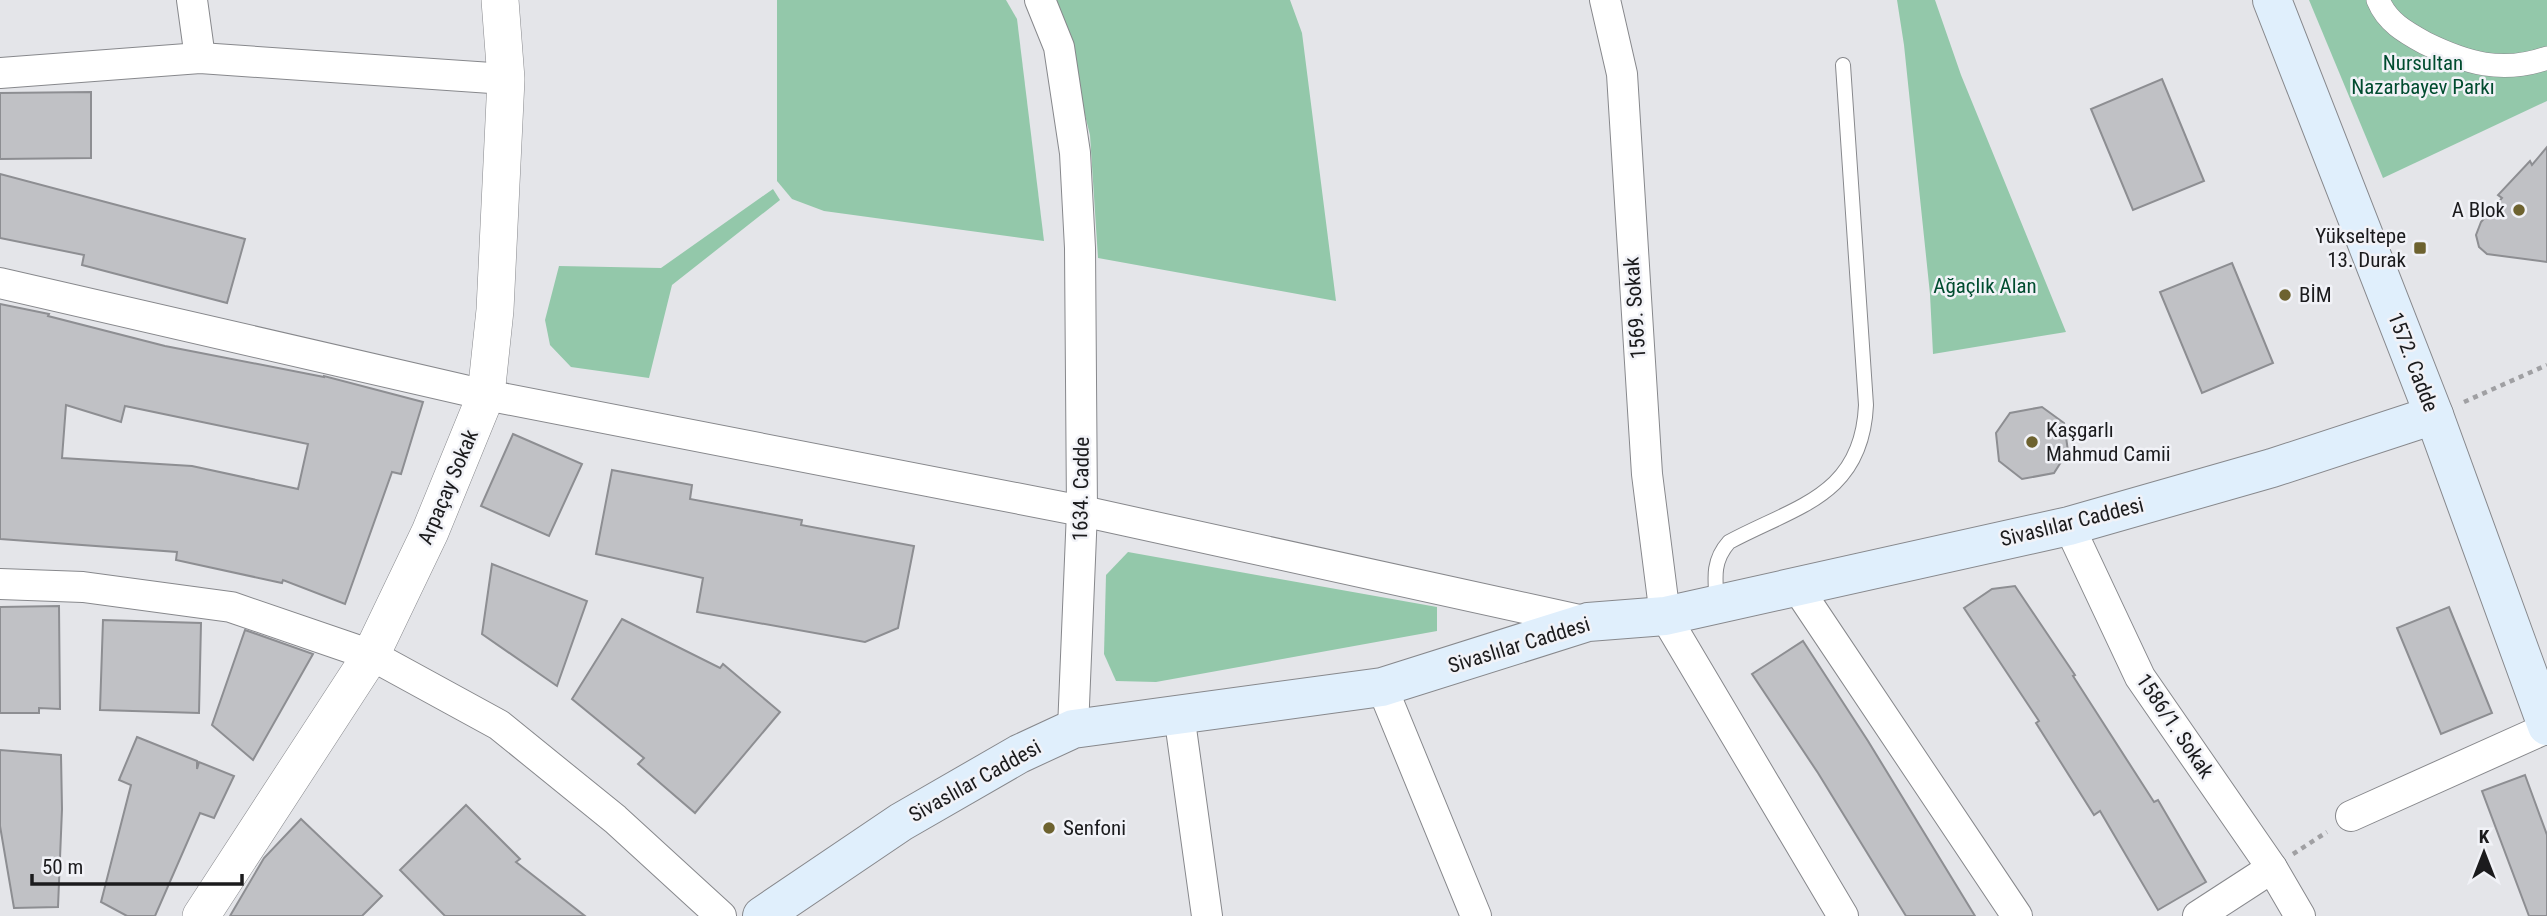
<svg xmlns="http://www.w3.org/2000/svg" width="2547" height="916" viewBox="0 0 2547 916" font-family="'Roboto Condensed',sans-serif">
	<style>
		.green { fill: #93c8aa }
		.building { fill: #c0c1c5; stroke: #8d8e92; stroke-width: 2; fill-rule: evenodd }
		.lines { fill: none; stroke-linecap: round; stroke-linejoin: round }
		.service-casing { stroke: #87888c; stroke-width: 16 }
		.pedestrian-casing { stroke: #87888c; stroke-width: 24 }
		.minor-casing { stroke: #87888c; stroke-width: 32 }
		.tertiary-casing { stroke: #87888c; stroke-width: 38 }
		.secondary-casing { stroke: #87888c; stroke-width: 40 }
		.path { stroke: #a0a0a3; stroke-width: 4.5; stroke-dasharray: 5 5; stroke-linecap: butt }
		.service { stroke: #fff; stroke-width: 14 }
		.pedestrian { stroke: #fff; stroke-width: 23 }
		.minor { stroke: #fff; stroke-width: 30 }
		.tertiary { stroke: #fff; stroke-width: 37 }
		.secondary { stroke: #e0effc; stroke-width: 38 }
		.poi-dot { fill: #6d622f; stroke: #f1f2f7; stroke-width: 2.5 }
		.labels { text-anchor: middle; dominant-baseline: central; stroke-width: 5; stroke-linejoin: round; paint-order: stroke }
		.park-label { font-size: 21px; fill: #004c2f; stroke: #f1f2f7 }
		.poi-label { font-size: 21px; fill: #1b1b1d; stroke: #f1f2f7; text-anchor: start }
		.street-label { font-size: 21px; fill: #1b1b1d; stroke: #f1f2f7 }
	</style>
	<rect width="100%" height="100%" fill="#e4e5e9"/>
	<g class="green">
		<path d="M777 0H1006L1017 19 1044 241 824 211 792 199 777 181Z"/>
		<path d="M1053 0H1290L1302 33 1336 301 1098 258 1090 135 1060 16Z"/>
		<path d="M1897 0H1935L1961 75 2066 332 1933 354 1930 294 1904 45Z"/>
		<path d="M2309 0H2547V101L2383 178Z"/>
		<path d="M773 189 780 200 672 285 649 378 571 367 550 345 545 320 559 266 661 268Z"/>
		<path d="M1128 552 1437 607V631L1156 682 1116 681 1104 654 1106 575Z"/>
	</g>
	<g class="building">
		<path d="M2162 79 2204 181 2133 210 2091 109Z"/>
		<path d="M91 92V158L0 159V93Z"/>
		<path d="M2547 147V262L2487 254 2479 247 2476 235 2481 222 2502 198 2498 195 2530 161 2532 165Z"/>
		<path d="M0 174 245 239 227 303 82 265 84 255 0 238Z"/>
		<path d="M2232 263 2273 363 2202 393 2160 292Z"/>
		<path d="M0 304 49 314 48 316 165 346 324 377V376L423 402 401 474 392 472 345 604 283 580 282 583 176 560 177 552 0 539ZM66 405 121 422 125 406 308 444 298 489 192 466 62 458Z"/>
		<path d="M2042 407 2064 423 2068 451 2054 473 2022 479 1999 461 1996 433 2010 413Z"/>
		<path d="M513 434 582 464 549 536 481 506Z"/>
		<path d="M612 470 692 485 690 499 802 520 801 525 914 546 898 628 865 642 697 612 703 578 596 554Z"/>
		<path d="M492 564 587 601 557 686 482 634Z"/>
		<path d="M2015 586 2075 675 2073 676 2154 802 2158 800 2206 882 2158 910 2100 811 2094 815 2036 723 2039 721 1964 608 1992 589Z"/>
		<path d="M59 606 60 709 39 708V713H0V607Z"/>
		<path d="M2449 607 2492 713 2441 734 2397 628Z"/>
		<path d="M622 619 720 668 723 664 780 712 695 813 638 764 644 758 572 699Z"/>
		<path d="M103 620 201 623 199 713 100 710Z"/>
		<path d="M245 630 313 654 253 760 212 725Z"/>
		<path d="M1803 641 1868 741 1975 916H1906L1818 773 1752 674Z"/>
		<path d="M137 737 197 761V769L199 762 234 776 214 818 200 813 155 916H127L101 902 131 785 119 780Z"/>
		<path d="M0 750 61 755 62 809 58 907 14 908 0 826Z"/>
		<path d="M2525 775 2547 835V916H2529L2482 791Z"/>
		<path d="M466 805 520 859 516 862 585 916H445L400 870Z"/>
		<path d="M301 819 382 896 362 916H230L264 858Z"/>
	</g>
	<g class="lines">
		<g class="service-casing">
			<path id="service" d="M1717 603C1715 579 1712 561 1729 542 1796 506 1862 496 1866 405L1843 65"/>
		</g>
		<g class="pedestrian-casing">
			<path id="pedestrian" d="M2378 0C2387 22 2405 32 2425 43 2466 63 2502 74 2547 58"/>
		</g>
		<g class="minor-casing">
			<g id="minor">
				<path d="M192 0 200 58"/>
				<path d="M1040 0 1059 47 1075 153 1080 248 1082 511 1073 729"/>
				<path d="M1605 0 1622 74 1647 474 1665 616 1843 916"/>
				<path d="M0 73 200 58 506 79"/>
				<path d="M0 283 486 395 1082 511 1588 622"/>
				<path d="M2069 526 2140 677 2272 868 2300 916"/>
				<path d="M0 584 83 587 231 607 371 655 499 725 615 819 721 916"/>
				<path d="M1796 586 2017 916"/>
				<path d="M1382 687 1476 916"/>
				<path d="M1179 714 1207 916"/>
				<path d="M2351 816 2547 728"/>
				<path d="M2198 916 2272 868"/>
			</g>
		</g>
		<g class="tertiary-casing">
			<path id="tertiary" d="M201 916 371 655 430 532 486 395 495 310 506 79 500 0"/>
		</g>
		<g class="secondary-casing">
			<g id="secondary">
				<path d="M2272 0 2434 415 2547 726"/>
				<path d="M762 916 901 822 1019 754 1073 729 1382 687 1588 622 1665 616 2069 526 2272 468 2434 415"/>
			</g>
		</g>
		<g class="path">
			<path d="M2464 402 2547 365"/>
			<path d="M2293 854 2327 832"/>
		</g>
		<use href="#service" class="service"/>
		<use href="#pedestrian" class="pedestrian"/>
		<use href="#minor" class="minor"/>
		<use href="#tertiary" class="tertiary"/>
		<use href="#secondary" class="secondary"/>
	</g>
	<g class="poi-dot">
		<circle cx="2519" cy="210" r="7"/>
		<rect x="2413" y="241" width="14" height="14" rx="3.5"/>
		<circle cx="2285" cy="295" r="7"/>
		<circle cx="2032" cy="442" r="7"/>
		<circle cx="1049" cy="828" r="7"/>
	</g>
	<g class="labels">
		<g class="park-label">
			<text x="2423" y="63">Nursultan<tspan x="2423" dy="24">Nazarbayev Parkı</tspan></text>
			<text x="1985" y="286">Ağaçlık Alan</text>
		</g>
		<g class="poi-label">
			<text x="2505" y="210" text-anchor="end">A Blok</text>
			<text x="2406" y="236" text-anchor="end">Yükseltepe<tspan x="2406" dy="24">13. Durak</tspan></text>
			<text x="2299" y="295">BİM</text>
			<text x="2046" y="430">Kaşgarlı<tspan x="2046" dy="24">Mahmud Camii</tspan></text>
			<text x="1063" y="828">Senfoni</text>
		</g>
		<g class="street-label">
			<text transform="translate(1635 308) rotate(-94)">1569. Sokak</text>
			<text transform="translate(2413 362) rotate(69)">1572. Cadde</text>
			<text transform="translate(448 487) rotate(-67)">Arpaçay Sokak</text>
			<text transform="translate(1081 489) rotate(-89)">1634. Cadde</text>
			<text transform="translate(2072 522) rotate(-14)">Sivaslılar Caddesi</text>
			<text transform="translate(1519 645) rotate(-17)">Sivaslılar Caddesi</text>
			<text transform="translate(2175 726) rotate(56)">1586/1. Sokak</text>
			<text transform="translate(975 781) rotate(-29)">Sivaslılar Caddesi</text>
		</g>
	</g>
	<g transform="translate(2484 853)" stroke="#f1f2f7" stroke-width="5" paint-order="stroke">
	<path d="M0-5L12 26L0 18L-12 26Z" fill="#1b1b1d"/>
	<text y="-10" font-size="19" font-weight="bold" text-anchor="middle" fill="#1b1b1d">K</text>
	</g>
	<path d="M32 874v10h210v-10" fill="none" stroke="#1b1b1d" stroke-width="3.5"/>
	<text x="42" y="874" font-size="21" fill="#1b1b1d" stroke="#f1f2f7" stroke-width="5" paint-order="stroke">50 m</text>
</svg>
